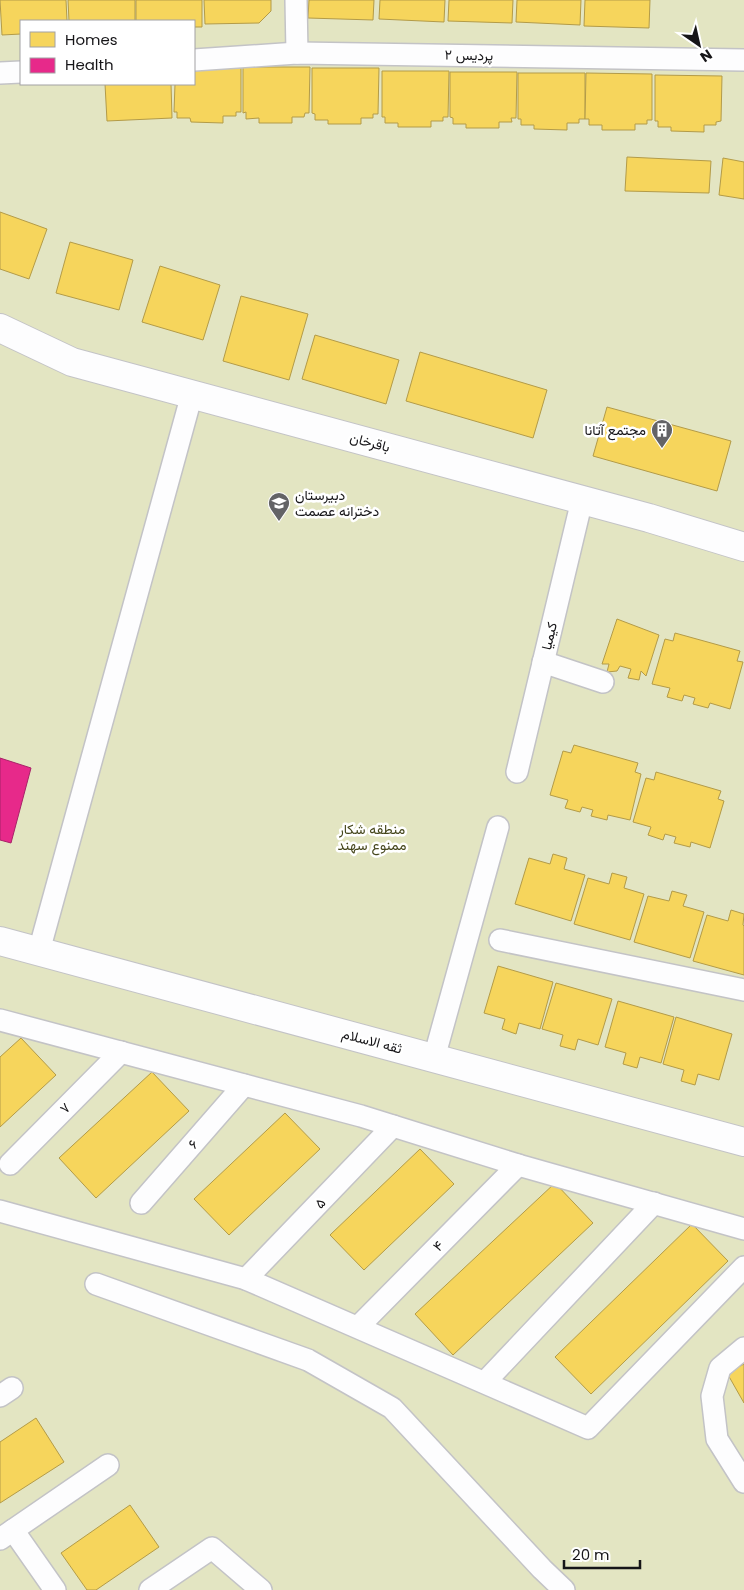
<svg xmlns="http://www.w3.org/2000/svg" width="744" height="1590" viewBox="0 0 744 1590" font-family="Poppins,Vazirmatn,sans-serif">
	<style>
		.green { fill: #e3e5c2; fill-rule: evenodd }
		.homes { fill: #f6d55c; stroke: #b39b48 }
		.health { fill: #e7298a; stroke: #a82368 }
		.lines { fill: none; stroke-linecap: round; stroke-linejoin: round }
		.minor-casing { stroke: #c3c3c6; stroke-width: 24 }
		.tertiary-casing { stroke: #c3c3c6; stroke-width: 30 }
		.secondary-casing { stroke: #c3c3c6; stroke-width: 30 }
		.minor { stroke: #fdfdfe; stroke-width: 21 }
		.tertiary { stroke: #fdfdfe; stroke-width: 28 }
		.secondary { stroke: #fdfdfe; stroke-width: 28 }
		.labels { text-anchor: middle; dominant-baseline: central; stroke-width: 5; stroke-linejoin: round; paint-order: stroke }
		.street-label { font-size: 14px; fill: #161518; stroke: #fff }
		.poi-label { font-size: 14px; fill: #161518; stroke: #fff; text-anchor: end }
		.park-label { font-size: 14px; fill: #45461b; stroke: #fff }
	</style>
	<rect width="100%" height="100%" fill="#f3f3f7"/>
	<path class="green" d="M0 0H744V1590H0ZM21 21H194V84H21Z"/>
	<g class="homes">
		<path d="M0 0H66L67 21H21V34L2 35Z"/>
		<path d="M68 0H135V21H69Z"/>
		<path d="M136 0H202V27H194V21H136Z"/>
		<path d="M204 0H271V11L259 23 205 24Z"/>
		<path d="M309 0H374L373 20 308 18Z"/>
		<path d="M380 0H445L444 22 379 19Z"/>
		<path d="M449 0H513L512 23 448 21Z"/>
		<path d="M517 0H581L580 25 516 22Z"/>
		<path d="M585 0H650L649 28 584 26Z"/>
		<path d="M194 66 241 67V112H236V116H223V123L191 122 190 118H177V112H174L175 84H194Z"/>
		<path d="M243 67H310L309 113H305L304 117H292V123H259V118L246 119V112L243 113Z"/>
		<path d="M312 68H379L378 114H373V118H361V124H328V120H315V114L312 113Z"/>
		<path d="M382 71H449L448 117H443V121H431V127H398V123H385V117H382Z"/>
		<path d="M450 72H517L516 118H511L512 122H499V128H466V124H453V118L450 117Z"/>
		<path d="M518 73H585V119H579V123H567V130L534 129V125H521V119H518Z"/>
		<path d="M586 73 652 74V120H647V124H635V130H602V125H589V119H585Z"/>
		<path d="M655 75 722 76 721 121 716 122V125H704V132L671 131V127H658V121H655Z"/>
		<path d="M105 84H171L172 118 107 121Z"/>
		<path d="M627 157 711 161 709 193 625 191Z"/>
		<path d="M723 158 744 162V199L719 195Z"/>
		<path d="M0 212 47 229 29 279 0 269Z"/>
		<path d="M70 242 133 260 119 310 56 293Z"/>
		<path d="M160 266 220 285 203 340 142 322Z"/>
		<path d="M241 296 308 314 289 380 223 361Z"/>
		<path d="M315 335 399 360 386 404 302 379Z"/>
		<path d="M420 352 547 390 533 438 406 401Z"/>
		<path d="M607 407 731 441 717 491 593 456Z"/>
		<path d="M617 619 659 635 646 676 641 671 639 680 628 678 631 669 620 666 617 671 607 672 609 664H602Z"/>
		<path d="M675 633 740 651 737 661 743 662 730 709 710 703 708 708 693 704 695 698 684 695 682 701 667 697 670 688 652 684 665 639 673 641Z"/>
		<path d="M574 745 638 763 635 772 641 774 630 820 608 815 607 820 591 816 593 810 582 807 580 812 565 808 568 800 550 795 563 751 571 753Z"/>
		<path d="M656 772 721 791 718 799 724 801 710 848 691 842 690 847 674 843 676 837 665 834 663 840 648 835 651 827 633 822 646 778 654 780Z"/>
		<path d="M553 854 567 858 564 869 585 875 571 921 515 904 529 858 550 864Z"/>
		<path d="M612 873 627 877 624 888 644 894 630 940 574 924 588 878 609 884Z"/>
		<path d="M672 891 687 895 683 906 704 912 690 958 634 942 648 896 669 901Z"/>
		<path d="M731 910 744 914 743 925 744 926V975L693 961 707 915 728 921Z"/>
		<path d="M498 966 553 982 540 1029 519 1023 516 1034 502 1029 505 1019 484 1013Z"/>
		<path d="M556 983 612 999 598 1045 578 1039 575 1050 560 1046 563 1035 542 1029Z"/>
		<path d="M618 1001 674 1017 661 1063 640 1057 637 1068 623 1064 626 1053 605 1047Z"/>
		<path d="M676 1017 732 1034 719 1080 698 1074 695 1085 681 1081 684 1070 663 1064Z"/>
		<path d="M21 1038 56 1075 0 1127V1057Z"/>
		<path d="M152 1072 189 1111 96 1198 59 1158Z"/>
		<path d="M285 1113 320 1149 229 1235 194 1199Z"/>
		<path d="M420 1149 454 1184 364 1270 330 1235Z"/>
		<path d="M555 1183 593 1223 453 1355 415 1314Z"/>
		<path d="M692 1224 728 1261 591 1394 555 1357Z"/>
		<path d="M744 1364V1403L727 1373Z"/>
		<path d="M36 1418 64 1462 0 1503V1442Z"/>
		<path d="M130 1505 159 1547 96 1590H87L61 1553Z"/>
	</g>
	<path class="health" d="M0 758 31 768 11 843 0 840Z"/>
	<g class="lines">
		<g class="minor-casing">
			<g id="minor">
				<path d="M296 0 297 53"/>
				<path d="M194 60 297 53 744 60"/>
				<path d="M0 73 21 72"/>
				<path d="M543 662 603 682"/>
				<path d="M517 772 582 500"/>
				<path d="M500 940 744 990"/>
				<path d="M39 951 192 394"/>
				<path d="M0 1020 361 1116 518 1165 744 1229"/>
				<path d="M434 1058 498 827"/>
				<path d="M10 1164 121 1052"/>
				<path d="M141 1203 244 1085"/>
				<path d="M0 1211 246 1279 588 1428 744 1267"/>
				<path d="M246 1279 393 1126"/>
				<path d="M96 1284 308 1360 392 1408 542 1569 564 1590"/>
				<path d="M358 1327 518 1165"/>
				<path d="M744 1348 720 1368 712 1396 717 1439 744 1482"/>
				<path d="M485 1382 654 1203"/>
				<path d="M0 1396 12 1388"/>
				<path d="M13 1530 55 1590"/>
				<path d="M0 1539 108 1465"/>
				<path d="M150 1590 212 1548 261 1590"/>
			</g>
		</g>
		<g class="tertiary-casing">
			<path id="tertiary" d="M0 941 744 1142"/>
		</g>
		<g class="secondary-casing">
			<path id="secondary" d="M0 328 72 362 649 518 744 547"/>
		</g>
		<use href="#minor" class="minor"/>
		<use href="#tertiary" class="tertiary"/>
		<use href="#secondary" class="secondary"/>
	</g>
	<defs>
		<g id="building-pin" transform="scale(1.125)"><path d="M0 17L-7.5 6A9.5 9.5 0 1 1 7.5 6Z" fill="#636366" stroke="#fff"/><path d="M-4-6H4V6H1V3H-1V6H-4ZM-2.5-4.3h1.7v1.8h-1.7ZM.8-4.3h1.7v1.8H.8ZM-2.5-1h1.7V.8h-1.7ZM.8-1h1.7V.8H.8Z" fill="#fff"/></g>
		<g id="school-pin" transform="scale(1.125)"><path d="M0 17L-7.5 6A9.5 9.5 0 1 1 7.5 6Z" fill="#636366" stroke="#fff"/><path d="M0-5L7-2L0 1L-7-2ZM-4 1L0 2.5L4 1V4Q0 6-4 4Z" fill="#fff"/></g>
	</defs>
	<g fill-rule="evenodd">
		<use href="#building-pin" x="662" y="430"/>
		<use href="#school-pin" x="279" y="503"/>
	</g>
	<g class="labels">
		<g class="street-label">
			<text transform="translate(469 55) rotate(1)">پردیس ۲</text>
			<text transform="translate(370 442) rotate(15)">باقرخان</text>
			<text transform="translate(549 636) rotate(-77)">کیمیا</text>
			<text transform="translate(372 1041) rotate(15)">ثقه الاسلام</text>
			<text transform="translate(65 1108) rotate(-45)">۷</text>
			<text transform="translate(193 1144) rotate(-49)">۶</text>
			<text transform="translate(320 1203) rotate(-46)">۵</text>
			<text transform="translate(438 1246) rotate(-45)">۴</text>
		</g>
		<g class="poi-label">
			<text x="646" y="430">مجتمع آتانا</text>
			<text x="295" y="495" text-anchor="start">دبیرستان<tspan x="295" dy="16">دخترانه عصمت</tspan></text>
		</g>
		<g class="park-label">
			<text x="372" y="829">منطقه شکار<tspan x="372" dy="16">ممنوع سهند</tspan></text>
		</g>
	</g>
	<rect x="20" y="20" width="175" height="65" fill="#ffffff" stroke="#a2a1a3"/>
	<rect x="30" y="32" width="25" height="15" fill="#f6d55c" stroke="#a2a1a3"/>
	<text x="65" y="45" font-size="15" fill="#161518">Homes</text>
	<rect x="30" y="58" width="25" height="15" fill="#e7298a" stroke="#a2a1a3"/>
	<text x="65" y="70" font-size="15" fill="#161518">Health</text>
	<g transform="translate(699 45) rotate(146)" stroke="#ffffff" stroke-width="4" paint-order="stroke">
	<path d="M0-4L9 19L0 12L-9 19Z" fill="#161518"/>
	<text y="-8" font-size="14" font-weight="bold" text-anchor="middle" fill="#161518">N</text>
	</g>
	<path d="M564 1560v8h76v-8" fill="none" stroke="#161518" stroke-width="2.5"/>
	<text x="572" y="1560" font-size="15" fill="#161518" stroke="#ffffff" stroke-width="4" paint-order="stroke">20 m</text>
</svg>
